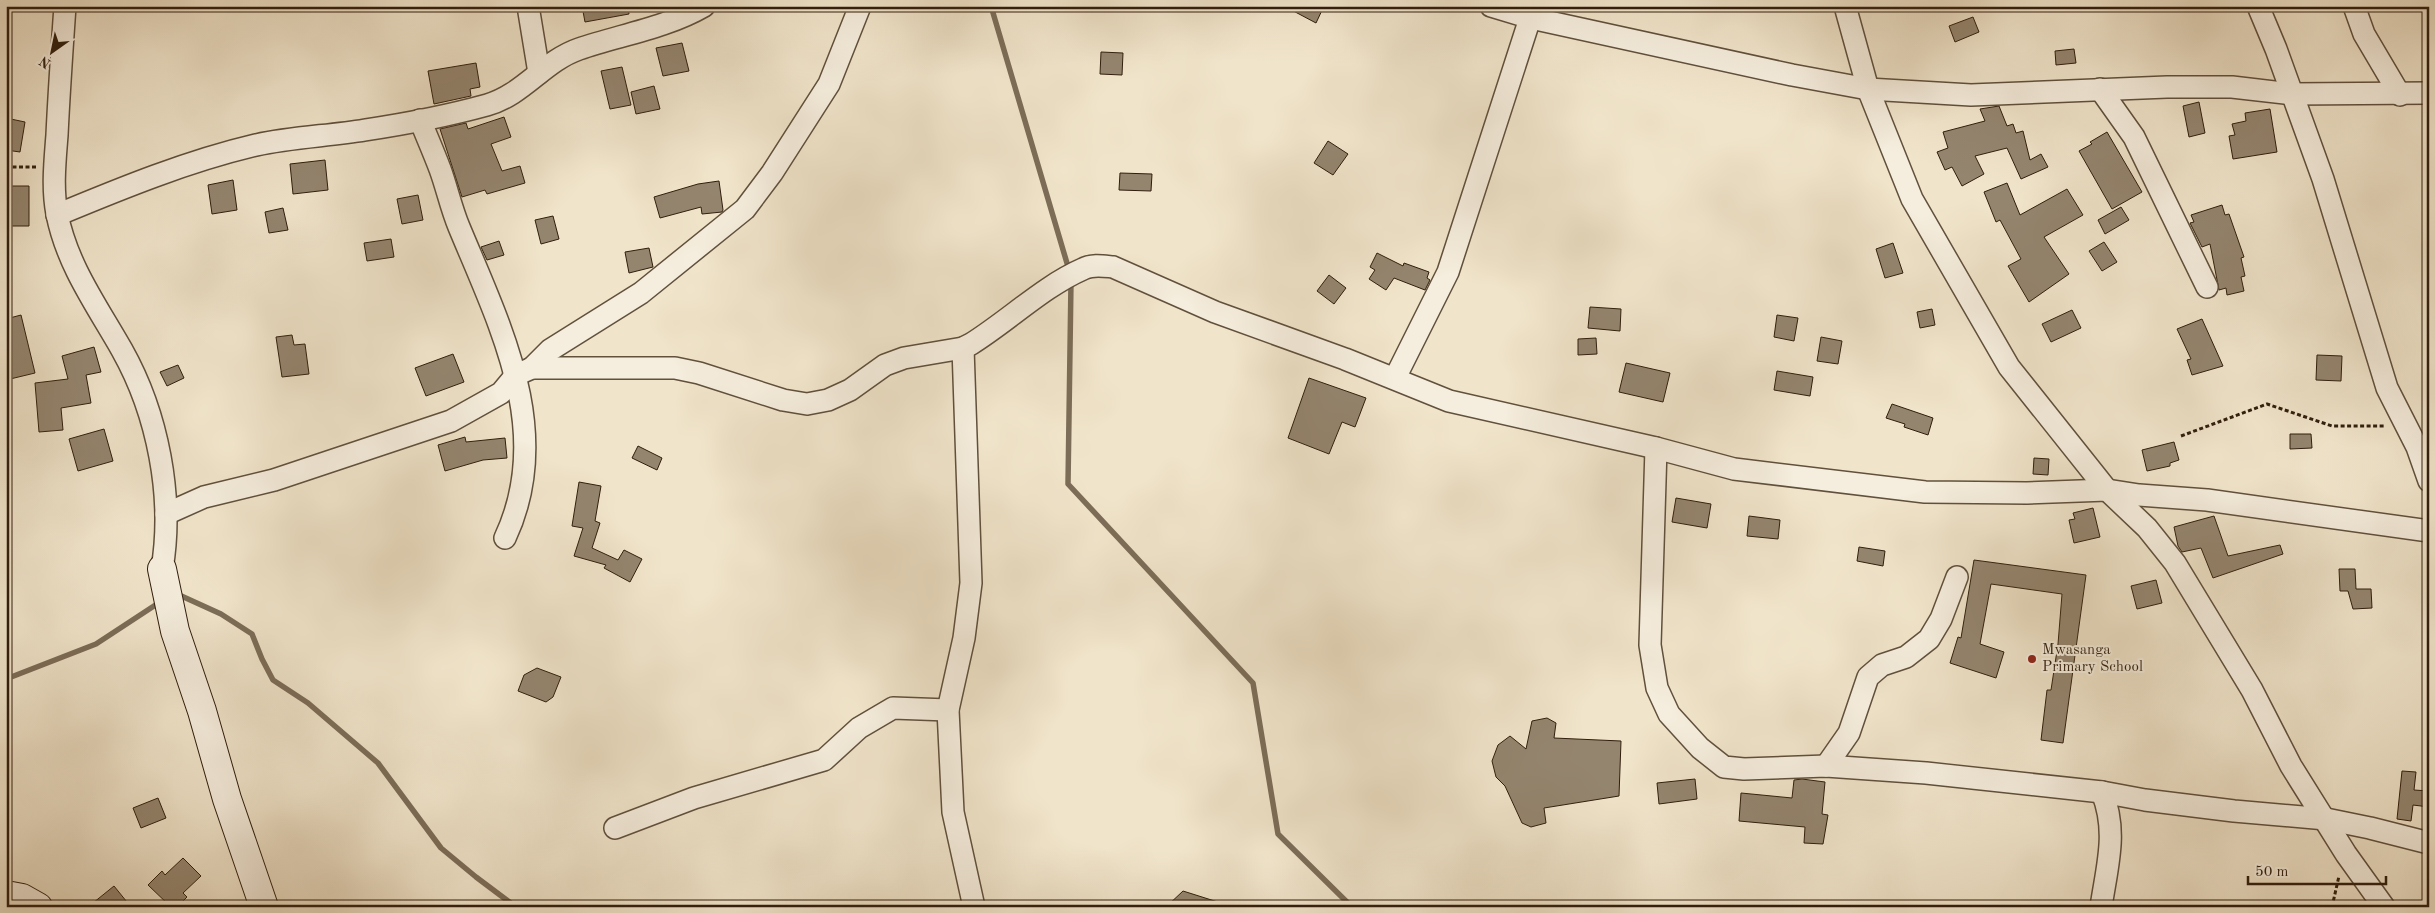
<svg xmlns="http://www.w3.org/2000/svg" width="2435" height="913" viewBox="0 0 2435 913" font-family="'Old Standard TT',serif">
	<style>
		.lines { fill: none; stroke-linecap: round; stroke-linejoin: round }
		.stream { stroke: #7c6d58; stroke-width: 5.5 }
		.building { fill: #94856f; stroke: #301e0d }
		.street-casing { stroke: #60503c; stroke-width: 24 }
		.secondary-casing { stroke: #301e0d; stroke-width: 30 }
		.path { stroke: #301e0d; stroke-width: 3; stroke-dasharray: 4 2.5; stroke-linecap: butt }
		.street { stroke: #f5eddd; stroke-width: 21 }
		.secondary { stroke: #f5eddd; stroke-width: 28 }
		.poi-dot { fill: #8f2418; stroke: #f5eddd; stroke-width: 2 }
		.labels { text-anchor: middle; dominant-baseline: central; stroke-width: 4; stroke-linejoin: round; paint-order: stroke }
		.poi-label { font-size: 15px; fill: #301e0d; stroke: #f5eddd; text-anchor: start }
	</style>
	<rect width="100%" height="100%" fill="#f0e4ca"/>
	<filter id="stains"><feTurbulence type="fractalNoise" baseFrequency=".004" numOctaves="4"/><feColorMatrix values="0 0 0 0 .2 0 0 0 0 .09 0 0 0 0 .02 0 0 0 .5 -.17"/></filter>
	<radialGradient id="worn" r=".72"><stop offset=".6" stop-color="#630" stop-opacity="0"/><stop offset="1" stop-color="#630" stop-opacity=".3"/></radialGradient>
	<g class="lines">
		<g class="stream">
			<path d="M991 6 1069 270"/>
			<path d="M1071 282 1068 484 1253 683 1278 834 1352 907"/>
			<path d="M177 594 221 614 252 634 262 659 273 680 308 703 378 763 441 848 476 877 516 907"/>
			<path d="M6 679 96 644 160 602"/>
		</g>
	</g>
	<g class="building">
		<path d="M582 6H628L629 14 585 22Z"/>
		<path d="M1284 6H1324L1316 23Z"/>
		<path d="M1973 17 1979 32 1955 42 1949 26Z"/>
		<path d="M682 43 689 71 663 76 656 48Z"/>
		<path d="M2074 49 2076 63 2056 65 2055 51Z"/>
		<path d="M1101 52 1123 53 1122 75 1100 74Z"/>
		<path d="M476 63 480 87 470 89 471 96 434 104 428 71Z"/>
		<path d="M622 67 631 105 610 109 601 71Z"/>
		<path d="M654 86 660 109 636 114 631 92Z"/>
		<path d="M2199 102 2205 133 2189 137 2183 106Z"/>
		<path d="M1999 106 2007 126 2013 124 2016 133 2023 131 2030 160 2041 154 2048 167 2021 179 2007 148 1975 156 1984 174 1962 186 1952 167 1945 170 1937 152 1948 148 1943 132 1985 121 1980 109Z"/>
		<path d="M2270 109 2277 152 2233 159 2229 136 2235 135 2232 124 2246 121 2245 113Z"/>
		<path d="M504 117 511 137 491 144 502 171 520 166 525 183 487 194 485 190 462 197 440 129 466 123 468 129Z"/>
		<path d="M6 118 25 122 20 152 6 150Z"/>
		<path d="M2107 132 2142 192 2112 209 2079 151 2092 144 2090 142Z"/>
		<path d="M1328 141 1348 154 1333 175 1314 163Z"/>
		<path d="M325 160 328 190 293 194 290 164Z"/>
		<path d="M1120 173 1152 174 1151 191 1119 190Z"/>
		<path d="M233 180 237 210 212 214 208 185Z"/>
		<path d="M719 181 723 210 722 212 702 214 701 207 660 218 654 197 698 184Z"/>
		<path d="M2007 183 2020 215 2067 189 2083 215 2044 237 2069 274 2029 302 2008 266 2021 259 2000 220 1996 222 1984 192Z"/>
		<path d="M10 186H29V226H11Z"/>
		<path d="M418 195 423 220 402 224 397 199Z"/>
		<path d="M2222 205 2225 215 2229 214 2244 257 2241 258 2245 276 2241 277 2244 291 2227 295 2226 288 2219 290 2210 244 2202 247 2190 223 2194 222 2191 215Z"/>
		<path d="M2121 207 2129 220 2105 234 2098 220Z"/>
		<path d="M283 208 288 230 269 233 265 212Z"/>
		<path d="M553 216 559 239 541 244 535 220Z"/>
		<path d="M391 239 394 257 367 261 364 243Z"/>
		<path d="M499 241 504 255 487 260 481 247Z"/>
		<path d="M2104 242 2117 262 2102 271 2089 251Z"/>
		<path d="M1893 243 1903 273 1885 278 1876 249Z"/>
		<path d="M649 248 653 267 629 273 625 252Z"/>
		<path d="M1377 253 1403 266 1404 263 1429 272 1427 278 1430 280 1425 290 1394 278 1386 290 1369 279 1375 270 1370 267Z"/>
		<path d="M1329 275 1346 288 1334 304 1317 291Z"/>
		<path d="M1590 307 1621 309 1620 331 1588 328Z"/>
		<path d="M1932 309 1935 325 1920 328 1917 312Z"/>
		<path d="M2072 310 2081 328 2051 342 2042 324Z"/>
		<path d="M21 315 35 373 6 380V319Z"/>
		<path d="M1777 315 1798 318 1794 341 1774 337Z"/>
		<path d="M2202 319 2223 366 2192 375 2187 360 2191 359 2177 329Z"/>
		<path d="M292 335 294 345 305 344 309 374 282 377 276 337Z"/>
		<path d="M1821 337 1842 341 1838 364 1817 361Z"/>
		<path d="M1596 338 1597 354 1578 355V339Z"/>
		<path d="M94 347 101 372 86 375 91 403 61 408 63 430 39 432 35 383 68 379 62 356Z"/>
		<path d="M453 354 464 382 426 396 415 368Z"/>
		<path d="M2317 355 2342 356 2341 381 2316 380Z"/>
		<path d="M1626 363 1670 373 1663 402 1619 392Z"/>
		<path d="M178 365 184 378 167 386 160 372Z"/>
		<path d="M1777 371 1813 377 1810 396 1774 390Z"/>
		<path d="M1309 378 1366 398 1355 427 1342 422 1329 454 1288 438Z"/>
		<path d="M1892 404 1933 418 1928 435 1904 427 1905 424 1886 418Z"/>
		<path d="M104 429 113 461 78 471 69 439Z"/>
		<path d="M2290 434H2311L2312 448 2290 449Z"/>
		<path d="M465 437 466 442 505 438 507 458 483 460 445 471 438 445Z"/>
		<path d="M2174 442 2179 460 2170 463V466L2147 471 2142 450Z"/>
		<path d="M638 446 662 458 657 470 632 458Z"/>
		<path d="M2034 458 2049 459 2048 475 2033 474Z"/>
		<path d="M579 482 601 486 595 521 600 523 592 548 618 560 624 550 642 559 630 582 604 568 606 565 574 556 583 528 572 526Z"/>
		<path d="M1676 498 1711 504 1707 528 1672 522Z"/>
		<path d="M2093 508 2100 537 2074 543 2069 520 2075 519 2073 513Z"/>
		<path d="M1749 516 1780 520 1778 539 1747 536Z"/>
		<path d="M2214 516 2228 556 2280 545 2283 554 2213 578 2201 548 2182 552 2178 546 2174 527Z"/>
		<path d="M1859 547 1885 551 1883 566 1857 561Z"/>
		<path d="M1974 560 2086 575 2063 743 2041 740 2047 690H2051L2058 644 2062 594 1991 584 1980 644 2004 652 1996 678 1950 663 1958 637 1961 638Z"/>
		<path d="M2339 569H2355L2356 589H2371L2372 608 2353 609 2348 591H2340Z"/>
		<path d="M2156 580 2162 603 2137 609 2131 586Z"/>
		<path d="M537 668 561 677 553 697 546 702 518 691 524 675Z"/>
		<path d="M1547 718 1556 723 1554 738 1621 741 1619 796 1544 808 1546 823 1531 827 1522 823 1505 786 1496 777 1492 761 1498 745 1510 736 1526 749 1532 721Z"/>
		<path d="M2402 771 2416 772 2414 790 2429 791V807L2413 805 2411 821 2397 819Z"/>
		<path d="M1695 779 1697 799 1659 804 1657 783Z"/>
		<path d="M1802 779 1825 782 1822 814 1828 815 1823 844 1804 843 1805 827 1739 821 1741 793 1792 798 1794 780Z"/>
		<path d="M158 798 166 818 141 828 133 808Z"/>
		<path d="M183 858 201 876 183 893 187 897 177 907H171L148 885 162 871 165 875Z"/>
		<path d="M114 886 131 907H88Z"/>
		<path d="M1183 891 1221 903V907H1166Z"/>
	</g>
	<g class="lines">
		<g class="street-casing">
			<g id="street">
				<path d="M65 6C62 49 59 92 57 135 55 161 52 188 57 214 67 265 97 306 122 350 158 414 174 497 162 569"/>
				<path d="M528 6 539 73"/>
				<path d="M1491 6 1531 18 1792 75 1868 89 1971 95 2167 87H2232L2292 94 2429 93"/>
				<path d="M1845 6 1868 89 1912 199 2009 367 2107 490 2147 528 2175 563 2252 690 2291 766 2346 854 2384 907"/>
				<path d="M2258 6 2276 49 2323 179 2387 388 2417 447 2429 481"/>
				<path d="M2354 6 2364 34 2400 95"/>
				<path d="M2100 89 2134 137 2207 287"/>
				<path d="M420 120C427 137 434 153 440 169 447 188 451 208 459 227 500 326 555 432 505 538"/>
				<path d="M57 215C122 188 188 161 256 145 292 137 329 136 365 130 405 124 447 116 487 105 523 95 544 61 579 49 620 35 666 28 704 6"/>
				<path d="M963 348 971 583 964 638 948 710 953 812 974 907"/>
				<path d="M532 368 550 350 641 293 745 209 772 173 829 84 860 6"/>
				<path d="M1395 378 1448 272 1534 6"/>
				<path d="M1656 448 1650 645 1657 688 1669 714 1700 748 1724 767 1744 769 1826 766 1926 773 2102 792 2145 800 2234 811 2326 819 2370 828 2429 843"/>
				<path d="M166 514 204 497 274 480 451 421 501 393 516 375 532 368H675L699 373 783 400 807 404 828 400 850 390 885 365 904 358 963 348 971 344C1008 321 1044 286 1083 269 1092 264 1103 266 1113 267L1215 312 1345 359 1449 401 1656 448 1734 469 1925 492 2027 493 2107 490 2139 495 2207 500 2429 531"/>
				<path d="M1826 766 1849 733 1868 677 1882 665 1906 657 1929 639 1941 619 1957 577"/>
				<path d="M615 828 694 798 824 760 859 728 893 708 948 710"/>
				<path d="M2101 907C2107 866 2118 832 2102 792"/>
			</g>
		</g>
		<g class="secondary-casing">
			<g id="secondary">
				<path d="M162 569 175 631 202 711 227 799 264 907"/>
				<path d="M6 895 22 898 38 907"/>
			</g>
		</g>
		<g class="path">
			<path d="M6 167H37"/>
			<path d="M2181 436 2267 404 2332 426H2386"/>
			<path d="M2332 907 2339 876"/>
		</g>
		<use href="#street" class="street"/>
		<use href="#secondary" class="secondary"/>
	</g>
	<circle class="poi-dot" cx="2032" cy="659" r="5"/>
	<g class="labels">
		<g class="poi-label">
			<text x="2042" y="650">Mwasanga<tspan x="2042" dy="17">Primary School</tspan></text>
		</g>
	</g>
	<rect width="2435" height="913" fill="none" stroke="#f0e4ca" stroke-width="25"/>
	<rect x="8" y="8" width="2420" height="898" fill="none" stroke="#301e0d" stroke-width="2.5"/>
	<rect x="12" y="12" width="2410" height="888" fill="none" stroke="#301e0d"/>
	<g transform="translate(52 52) rotate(213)" stroke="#f5eddd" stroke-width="4" paint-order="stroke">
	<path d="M0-4L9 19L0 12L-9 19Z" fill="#301e0d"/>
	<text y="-8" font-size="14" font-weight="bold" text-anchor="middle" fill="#301e0d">N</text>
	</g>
	<path d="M2248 876v8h138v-8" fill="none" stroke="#301e0d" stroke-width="2.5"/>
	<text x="2255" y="876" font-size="15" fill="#301e0d" stroke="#f5eddd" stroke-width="4" paint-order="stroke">50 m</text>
	<rect width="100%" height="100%" filter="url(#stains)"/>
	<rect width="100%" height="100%" fill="url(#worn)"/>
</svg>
